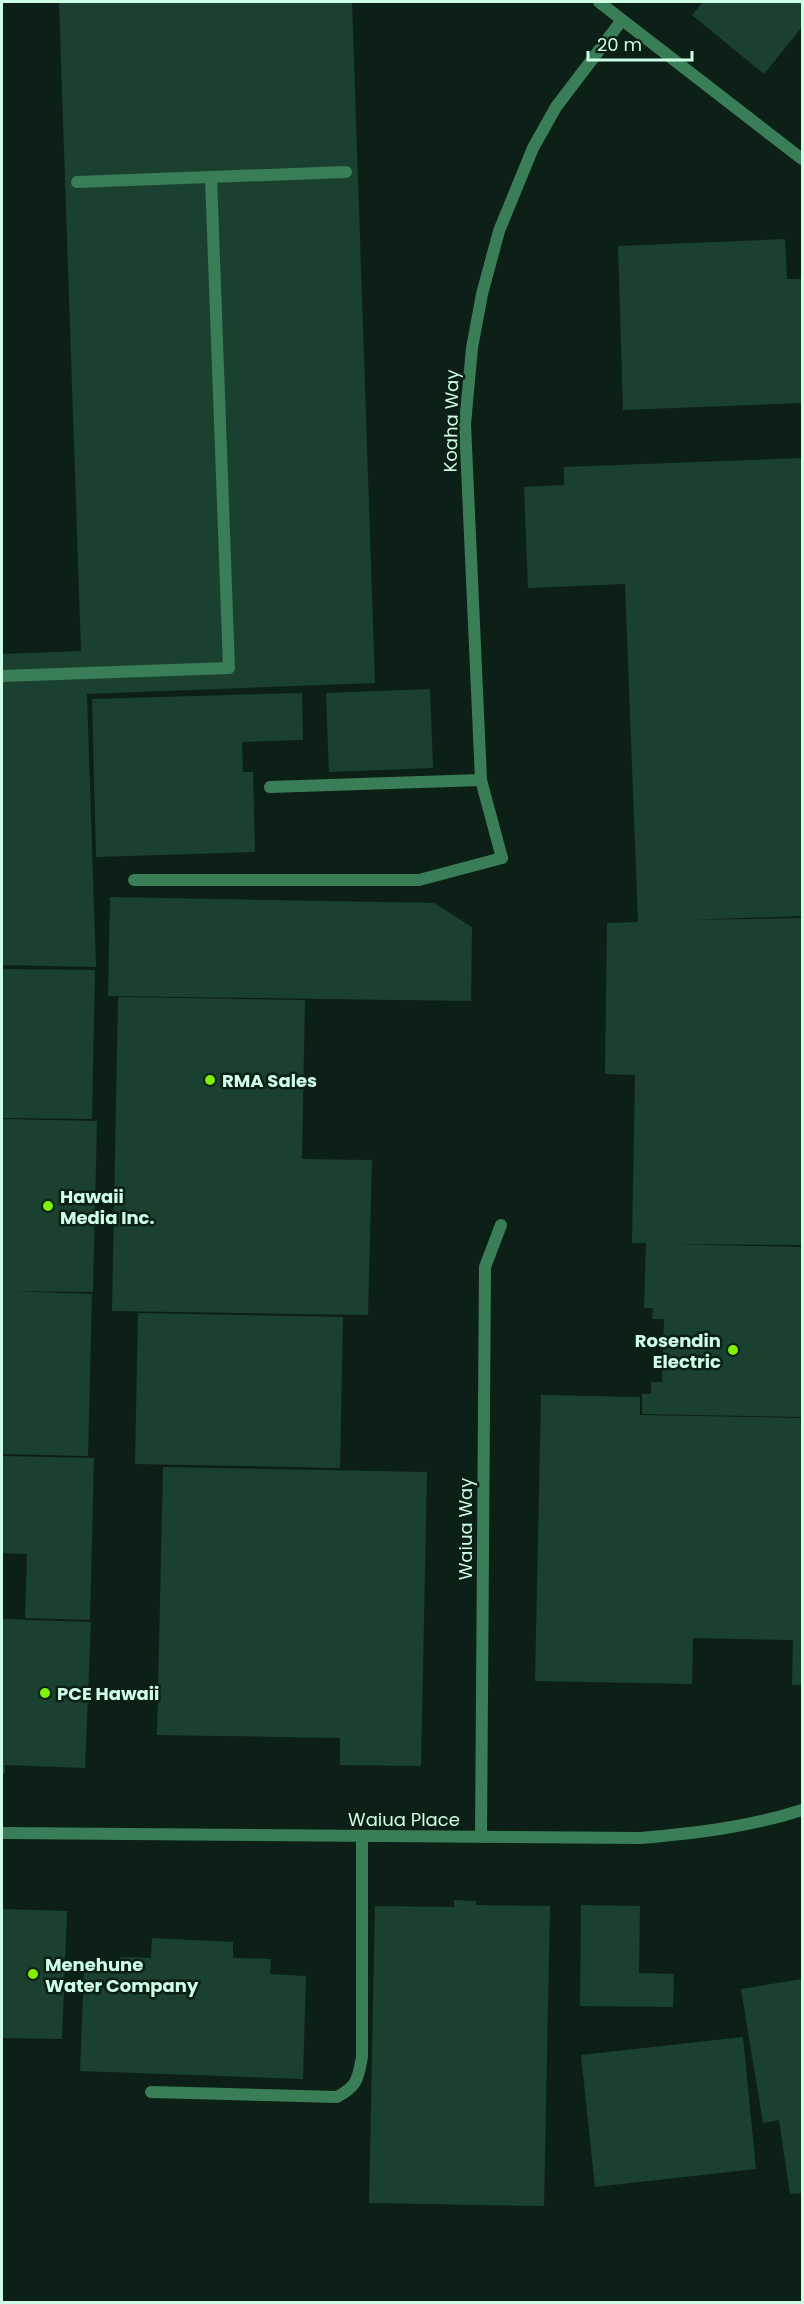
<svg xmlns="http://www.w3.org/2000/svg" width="804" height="2304" viewBox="0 0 804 2304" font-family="Poppins,sans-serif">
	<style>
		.building { fill: #1a4030 }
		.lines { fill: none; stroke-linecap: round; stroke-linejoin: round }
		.lane { stroke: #397e56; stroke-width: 12 }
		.street { stroke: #397e56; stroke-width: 12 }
		.poi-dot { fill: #80f105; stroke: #0d2017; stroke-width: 2 }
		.labels { text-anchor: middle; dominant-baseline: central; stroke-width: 5; stroke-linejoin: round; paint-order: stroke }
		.street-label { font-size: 18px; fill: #cdfee5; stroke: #0d2017 }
		.poi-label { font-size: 18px; font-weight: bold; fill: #cdfee5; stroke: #0d2017; text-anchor: start }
	</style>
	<rect width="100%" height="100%" fill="#0d2017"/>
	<g class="building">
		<path d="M59 2H352L375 683 87 694 96 967 2 965V654L81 651Z"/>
		<path d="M703 2H802V27L764 74 692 15Z"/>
		<path d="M785 239 787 279H802V403L623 410 618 246Z"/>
		<path d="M802 458V916L686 920 802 918V1245L665 1244 802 1247V1417L642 1414V1394H651V1382H662L664 1319H652L653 1308H644L646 1243H632L635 1075 605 1074 607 923 638 922 625 584 528 588 524 487 564 485V467Z"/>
		<path d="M430 689 433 768 329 772 326 693Z"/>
		<path d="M302 693 303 740 242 742 243 772H253L255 852 96 857 92 699Z"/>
		<path d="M110 897 434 903 472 927 471 1001 108 996Z"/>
		<path d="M2 969 95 970 92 1119 2 1118Z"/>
		<path d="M118 997 305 1000 302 1159 372 1160 368 1315 112 1311Z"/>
		<path d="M2 1119 97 1121 93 1292 9 1291 92 1294 88 1456 2 1454Z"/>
		<path d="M138 1313 343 1317 340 1468 135 1464Z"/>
		<path d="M541 1395 640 1397V1415L802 1418V1685H792L793 1640 693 1638 692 1684 535 1681Z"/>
		<path d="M2 1456 94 1458 90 1620 25 1618 27 1554 2 1553Z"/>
		<path d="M163 1467 427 1472 421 1766 340 1765V1738L157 1735Z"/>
		<path d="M2 1619 91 1622 85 1768 5 1765V1773H2Z"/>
		<path d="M454 1900 476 1901V1905L550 1906 544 2206 369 2203 375 1906 454 1907Z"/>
		<path d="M581 1905 640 1906 639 1973 674 1974 673 2007 580 2006Z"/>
		<path d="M2 1909 67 1911 62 2039 2 2038Z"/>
		<path d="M152 1938 233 1942V1958L271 1959 270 1974 306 1976 303 2079 80 2071 84 1971 120 1972V1957L151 1958Z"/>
		<path d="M802 1979V2193L790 2194 779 2120 763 2123 741 1989Z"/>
		<path d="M743 2037 756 2169 595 2187 581 2055Z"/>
	</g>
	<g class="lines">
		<g class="lane">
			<path d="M77 182 346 172"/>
			<path d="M2 676 229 668 211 177"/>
			<path d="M270 787 481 780"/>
			<path d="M134 880H419L502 858"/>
			<path d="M151 2092 337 2097C358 2086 358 2078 362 2057V1836"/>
		</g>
		<g class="street">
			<path d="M599 2 802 159"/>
			<path d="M502 858 481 780 465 424 472 348 482 294 499 231 533 148 556 107 622 20"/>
			<path d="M2 1833 641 1838C697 1833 749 1827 802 1810"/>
			<path d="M481 1837 485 1267 501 1225"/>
		</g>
	</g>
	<g class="poi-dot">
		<circle cx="210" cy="1080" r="6"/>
		<circle cx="48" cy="1206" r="6"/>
		<circle cx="733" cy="1350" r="6"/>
		<circle cx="45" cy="1693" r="6"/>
		<circle cx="33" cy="1974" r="6"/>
	</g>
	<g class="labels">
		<g class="street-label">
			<text transform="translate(451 421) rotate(-89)">Koaha Way</text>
			<text transform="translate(465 1529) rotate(-90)">Waiua Way</text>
			<text x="404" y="1819">Waiua Place</text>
		</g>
		<g class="poi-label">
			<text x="222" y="1080">RMA Sales</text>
			<text x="60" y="1196">Hawaii<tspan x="60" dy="21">Media Inc.</tspan></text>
			<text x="721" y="1340" text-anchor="end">Rosendin<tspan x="721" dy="21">Electric</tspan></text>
			<text x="57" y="1693">PCE Hawaii</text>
			<text x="45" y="1964">Menehune<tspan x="45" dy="21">Water Company</tspan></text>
		</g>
	</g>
	<rect width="804" height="2304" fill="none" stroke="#cdfee5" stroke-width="6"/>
	<path d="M588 51v9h104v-9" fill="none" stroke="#cdfee5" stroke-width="3"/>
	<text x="597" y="51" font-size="18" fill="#cdfee5" stroke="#0d2017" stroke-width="4.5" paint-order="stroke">20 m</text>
</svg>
